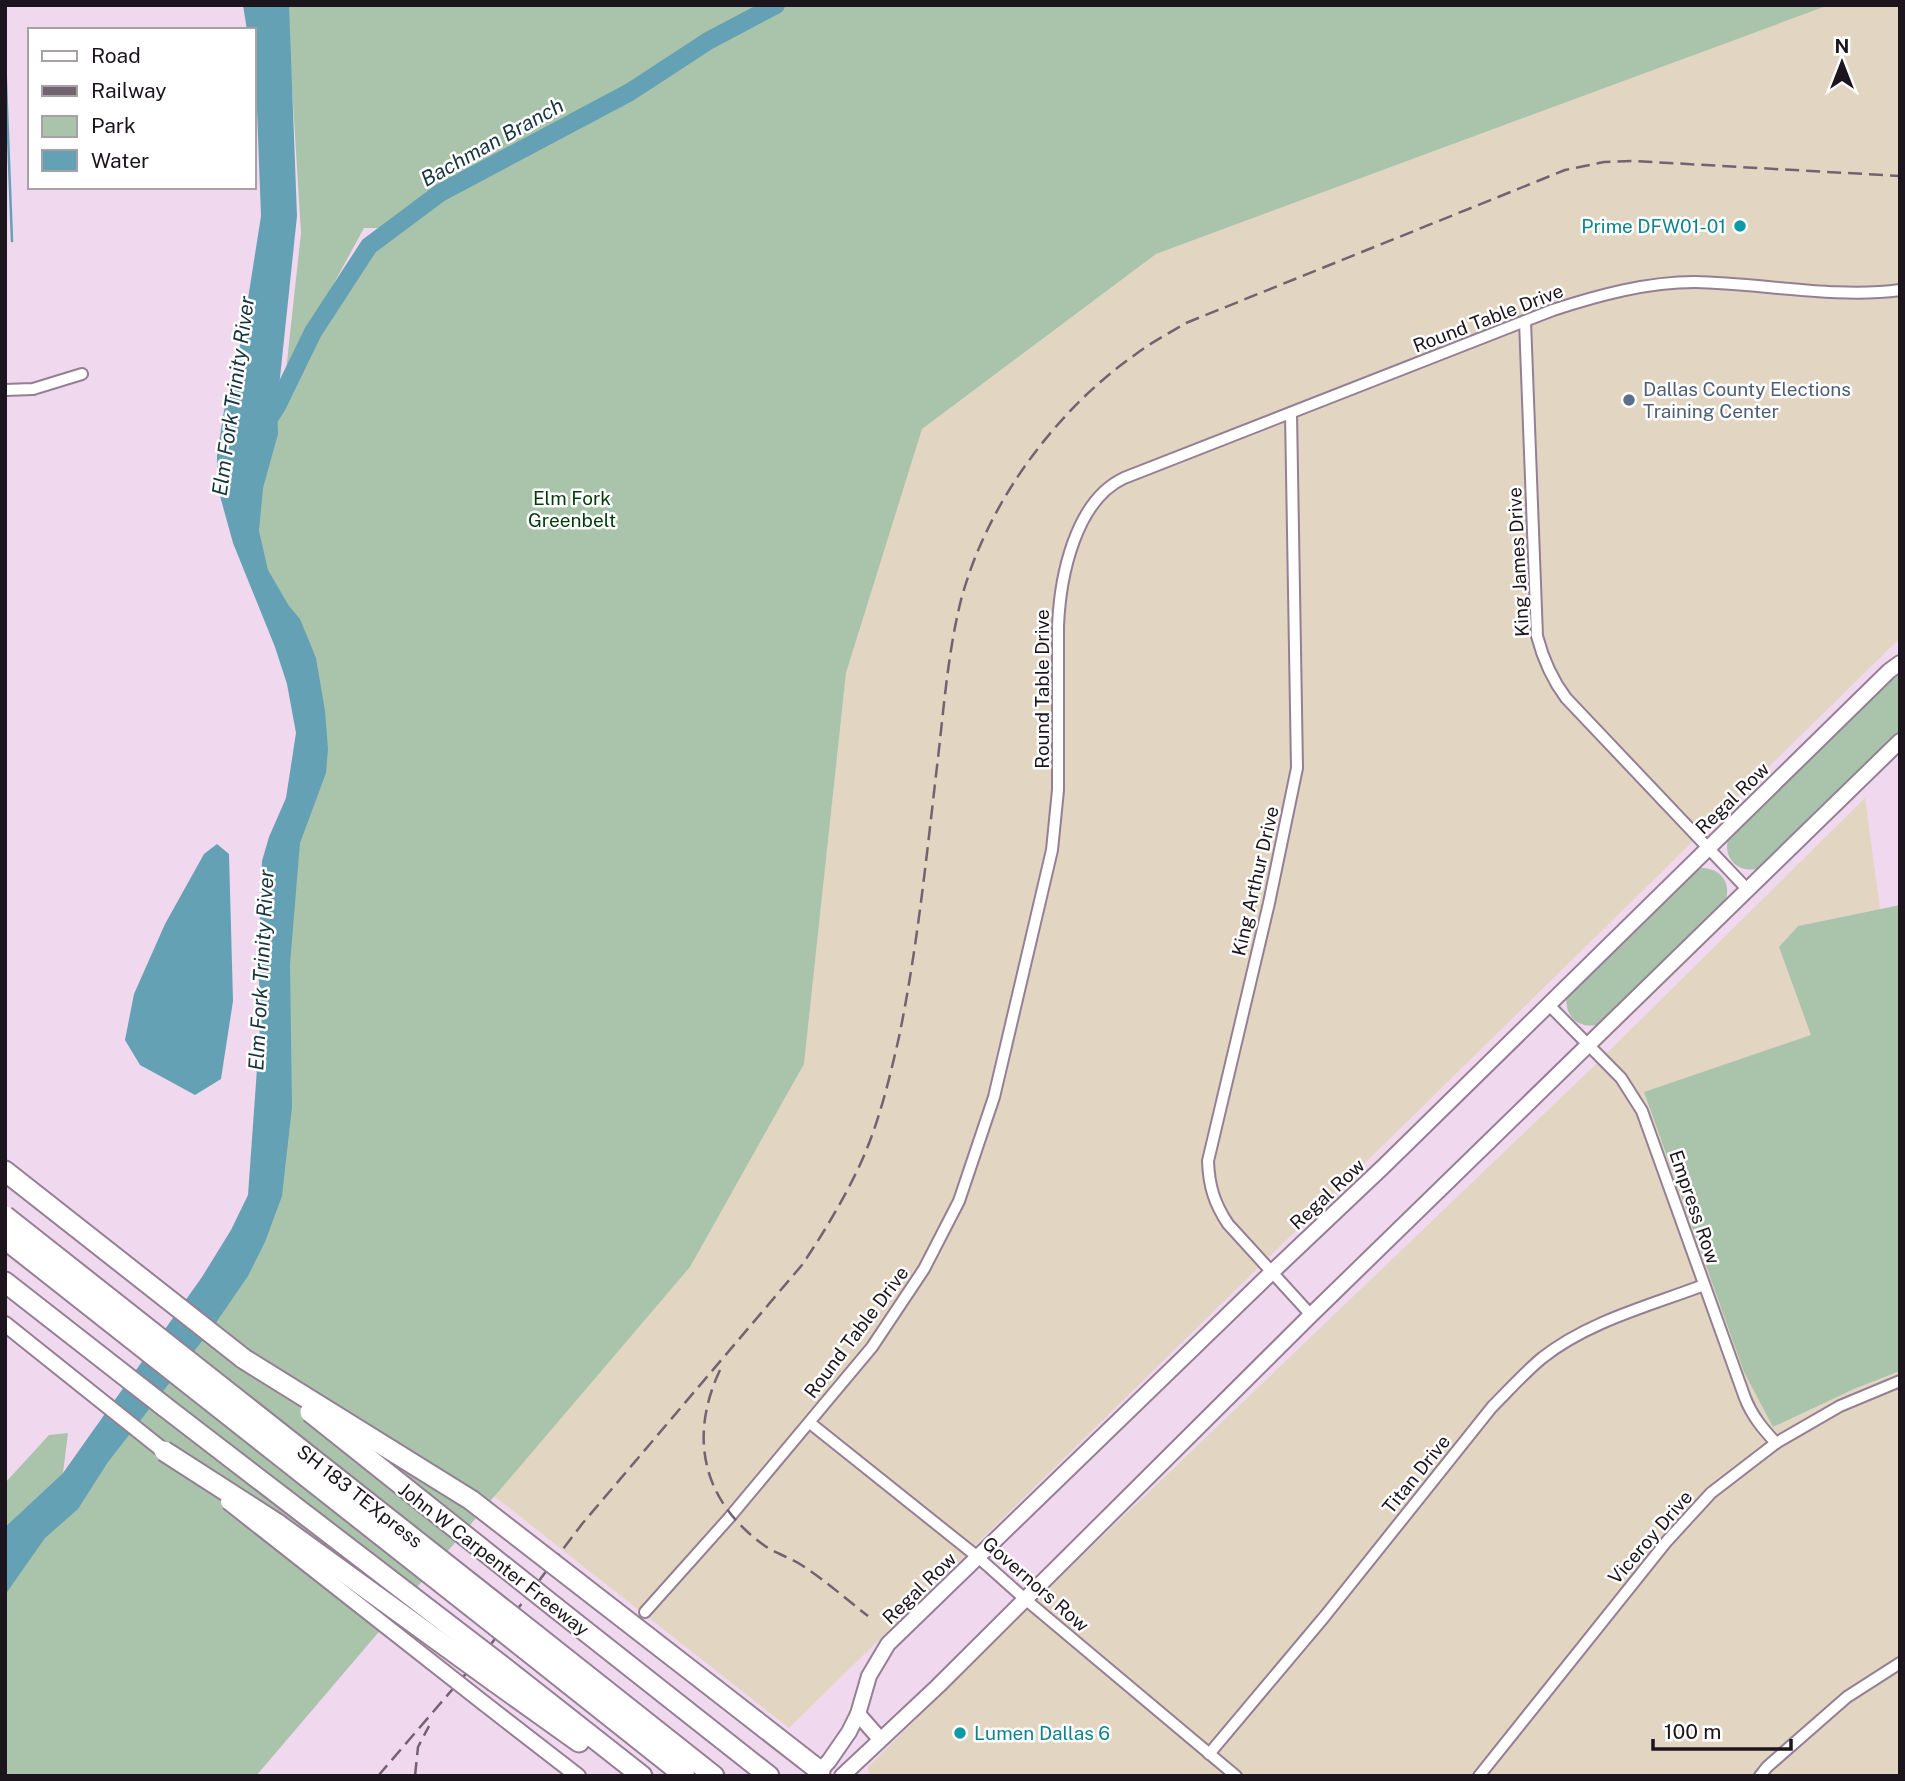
<svg xmlns="http://www.w3.org/2000/svg" width="1905" height="1781" viewBox="0 0 1905 1781" font-family="'Public Sans',sans-serif">
	<style>
		.industrial { fill: #e2d5c1 }
		.green { fill: #aac4ab }
		.water { fill: #65a1b4 }
		.lines { fill: none; stroke-linecap: round; stroke-linejoin: round }
		.stream { stroke: #65a1b4; stroke-width: 2.5 }
		.river { stroke: #65a1b4; stroke-width: 18 }
		.street-casing { stroke: #957f94; stroke-width: 14 }
		.secondary-casing { stroke: #957f94; stroke-width: 18 }
		.highway-casing { stroke: #957f94; stroke-width: 23 }
		.street { stroke: #fff; stroke-width: 10 }
		.secondary { stroke: #fff; stroke-width: 14 }
		.highway { stroke: #fff; stroke-width: 19 }
		.rail { stroke: #726371; stroke-width: 2.5; stroke-dasharray: 14 7; stroke-linecap: butt }
		.secondary-bridge-casing { stroke: #957f94; stroke-width: 18; stroke-linecap: butt }
		.highway-bridge-casing { stroke: #957f94; stroke-width: 23; stroke-linecap: butt }
		.secondary-bridge { stroke: #fff; stroke-width: 14 }
		.highway-bridge { stroke: #fff; stroke-width: 19 }
		.culture-dot { fill: #0f9aa8; stroke: #fff; stroke-width: 2.5 }
		.service-dot { fill: #5c6f8a; stroke: #fff; stroke-width: 2.5 }
		.labels { text-anchor: middle; dominant-baseline: central; stroke-width: 5; stroke-linejoin: round; paint-order: stroke }
		.culture-label { font-size: 19px; fill: #0d838f; stroke: #fff; text-anchor: end }
		.street-label { font-size: 19px; fill: #1d151d; stroke: #fff }
		.service-label { font-size: 19px; fill: #4e5e75; stroke: #fff; text-anchor: start }
		.park-label { font-size: 19px; fill: #003c09; stroke: #fff }
		.water-label { font-size: 21px; font-style: italic; fill: #17353f; stroke: #fff }
	</style>
	<rect width="100%" height="100%" fill="#f0d8ef"/>
	<g class="industrial">
		<path d="M1828 5H1900V638L789 1728 494 1496 690 1267 804 1064 846 673 922 429 1156 254Z"/>
		<path d="M1865 798 1880 909 1798 926 1779 947 1812 1035 1645 1092 1774 1427 1854 1389 1900 1371V1776H869L868 1767 1035 1601 1596 1064Z"/>
	</g>
	<g class="green">
		<path d="M287 5H1829L1156 254 922 429 846 673 804 1064 690 1267 256 1776H5V1578L117 1433 276 1156 287 864 314 761 241 510 246 454 277 406 313 332 369 246 394 228H364L286 371 301 233Z"/>
		<path d="M1900 672V733L1761 868C1739 875 1721 858 1729 836L1877 691Z"/>
		<path d="M1701 868C1721 868 1732 883 1725 902L1600 1024C1578 1031 1561 1014 1568 992L1694 870Z"/>
		<path d="M1900 905V1371L1854 1389 1773 1427 1744 1372 1644 1092 1811 1035 1779 947 1798 926Z"/>
		<path d="M68 1433 63 1473 5 1527V1483L49 1435Z"/>
	</g>
	<g class="water">
		<path d="M243 5H289L297 216 277 406 278 434 263 488 259 531 268 570 289 606 300 619 316 658 325 711 328 749 326 773 300 843 290 964 292 1107 282 1196 265 1242 248 1276 213 1327 108 1462 78 1509 45 1538 5 1595V1527L63 1473 202 1277 231 1230 248 1195 261 1012 258 967 262 861 269 837 286 798 296 733 287 684 275 647 233 543 217 485V455L224 411 242 337 261 216 254 30H247Z"/>
		<path d="M217 844 229 854 233 1001 221 1079 195 1095 140 1065 125 1040 134 994 165 924 204 854Z"/>
	</g>
	<g class="lines">
		<path class="stream" d="M5 56 12 241"/>
		<path class="river" d="M264 426 277 406 313 332 369 246 440 193 630 92 708 41 776 5"/>
		<g class="street-casing">
			<g id="street">
				<path d="M1525 321 1537 636C1543 659 1551 678 1566 698L1748 890"/>
				<path d="M5 390 33 389 82 374"/>
				<path d="M1291 413 1297 768 1269 903 1208 1161C1209 1186 1214 1203 1228 1224L1311 1315"/>
				<path d="M1548 1004 1621 1078 1642 1111 1745 1398C1752 1416 1763 1429 1776 1443"/>
				<path d="M810 1423 979 1558 1025 1599 1236 1776"/>
				<path d="M645 1612 729 1518 872 1347 924 1269 959 1201 994 1097 1052 850 1058 790V626C1060 577 1075 501 1124 478L1553 310C1599 295 1647 282 1695 282 1760 283 1836 299 1900 290"/>
				<path d="M1209 1754 1325 1616 1492 1407C1508 1391 1524 1373 1542 1358 1589 1321 1649 1306 1704 1285"/>
				<path d="M1479 1776 1667 1541 1711 1493 1776 1443 1840 1406 1900 1381"/>
				<path d="M1760 1776 1767 1767 1847 1697 1900 1663"/>
			</g>
		</g>
		<g class="secondary-casing">
			<g id="secondary">
				<path d="M5 1324 164 1451"/>
				<path d="M485 1704 578 1776"/>
				<path d="M858 1714 880 1739"/>
				<path d="M815 1776 829 1761 849 1732 858 1714 869 1676 888 1644 1272 1272 1384 1166 1889 671 1900 663"/>
				<path d="M842 1776 938 1686 1311 1315 1900 741"/>
			</g>
		</g>
		<g class="highway-casing">
			<g id="highway">
				<path d="M5 1171 244 1359"/>
				<path d="M5 1282 165 1407"/>
				<path d="M556 1608 769 1776"/>
				<path d="M536 1635 714 1776"/>
				<path d="M525 1649 685 1776"/>
				<path d="M506 1669 642 1776"/>
				<path d="M495 1682 579 1742"/>
				<path d="M716 1690 820 1771"/>
			</g>
		</g>
		<use href="#street" class="street"/>
		<use href="#secondary" class="secondary"/>
		<use href="#highway" class="highway"/>
		<g class="rail">
			<path d="M720 1370C688 1438 703 1502 765 1546 777 1554 791 1558 803 1566 826 1581 846 1599 868 1616"/>
			<path d="M378 1776 488 1648 582 1524 802 1265C823 1234 842 1202 858 1169 878 1127 889 1081 899 1037 918 945 927 851 938 758 944 706 948 652 961 600 987 503 1055 411 1136 354 1152 342 1169 333 1186 323L1565 170 1604 162 1634 161 1900 176"/>
			<path d="M415 1776 418 1747 429 1726"/>
		</g>
		<g class="secondary-bridge-casing">
			<path id="secondary-bridge" d="M228 1502 485 1704"/>
		</g>
		<g class="highway-bridge-casing">
			<g id="highway-bridge">
				<path id="s1" d="M5 1216 536 1635"/>
				<path d="M5 1239 525 1649"/>
				<path d="M244 1359 471 1500 716 1690"/>
				<path d="M165 1407 506 1669"/>
				<path d="M310 1412 556 1608"/>
				<path d="M164 1451 276 1523 495 1682"/>
			</g>
		</g>
		<use href="#secondary-bridge" class="secondary-bridge"/>
		<use href="#highway-bridge" class="highway-bridge"/>
	</g>
	<g class="culture-dot">
		<circle cx="1740" cy="226" r="7"/>
		<circle cx="960" cy="1733" r="7"/>
	</g>
	<circle class="service-dot" cx="1629" cy="400" r="7"/>
	<g class="labels">
		<g class="culture-label">
			<text x="1726" y="226">Prime DFW01-01</text>
			<text x="974" y="1733" text-anchor="start">Lumen Dallas 6</text>
		</g>
		<g class="street-label">
			<text transform="translate(1488 318) rotate(-21)">Round Table Drive</text>
			<text transform="translate(1518 562) rotate(-93)">King James Drive</text>
			<text transform="translate(1042 689) rotate(-90)">Round Table Drive</text>
			<text transform="translate(1732 798) rotate(-44)">Regal Row</text>
			<text transform="translate(1255 881) rotate(-77)">King Arthur Drive</text>
			<text transform="translate(1327 1194) rotate(-43)">Regal Row</text>
			<text transform="translate(1695 1207) rotate(71)">Empress Row</text>
			<text transform="translate(856 1332) rotate(-53)">Round Table Drive</text>
			<text transform="translate(1416 1474) rotate(-51)">Titan Drive</text>
			<text stroke="none"><textPath href="#s1" startOffset="452">SH 183 TEXpress</textPath></text>
			<text transform="translate(1650 1537) rotate(-49)">Viceroy Drive</text>
			<text transform="translate(494 1559) rotate(38)">John W Carpenter Freeway</text>
			<text transform="translate(1036 1584) rotate(41)">Governors Row</text>
			<text transform="translate(919 1588) rotate(-44)">Regal Row</text>
		</g>
		<g class="service-label">
			<text x="1643" y="389">Dallas County Elections<tspan x="1643" dy="22">Training Center</tspan></text>
		</g>
		<g class="park-label">
			<text x="572" y="498">Elm Fork<tspan x="572" dy="22">Greenbelt</tspan></text>
		</g>
		<g class="water-label">
			<text transform="translate(492 142) rotate(-29)">Bachman Branch</text>
			<text transform="translate(233 396) rotate(-82)">Elm Fork Trinity River</text>
			<text transform="translate(261 970) rotate(-87)">Elm Fork Trinity River</text>
		</g>
	</g>
	<rect width="1905" height="1781" fill="none" stroke="#1d151d" stroke-width="14"/>
	<rect x="28" y="28" width="228" height="161" fill="#ffffff" stroke="#a5a1a5" stroke-width="2"/>
	<rect x="42" y="51" width="35" height="10" fill="#ffffff" stroke="#a5a1a5" stroke-width="2"/>
	<text x="91" y="63" font-size="21" fill="#1d151d">Road</text>
	<rect x="42" y="86" width="35" height="10" fill="#726371" stroke="#a5a1a5" stroke-width="2"/>
	<text x="91" y="98" font-size="21" fill="#1d151d">Railway</text>
	<rect x="42" y="116" width="35" height="21" fill="#aac4ab" stroke="#a5a1a5" stroke-width="2"/>
	<text x="91" y="133" font-size="21" fill="#1d151d">Park</text>
	<rect x="42" y="150" width="35" height="21" fill="#65a1b4" stroke="#a5a1a5" stroke-width="2"/>
	<text x="91" y="168" font-size="21" fill="#1d151d">Water</text>
	<g transform="translate(1842 63)" stroke="#ffffff" stroke-width="5" paint-order="stroke">
	<path d="M0-5L12 26L0 18L-12 26Z" fill="#1d151d"/>
	<text y="-10" font-size="19" font-weight="bold" text-anchor="middle" fill="#1d151d">N</text>
	</g>
	<path d="M1653 1739v10h138v-10" fill="none" stroke="#1d151d" stroke-width="3.5"/>
	<text x="1664" y="1739" font-size="21" fill="#1d151d" stroke="#ffffff" stroke-width="5" paint-order="stroke">100 m</text>
</svg>
